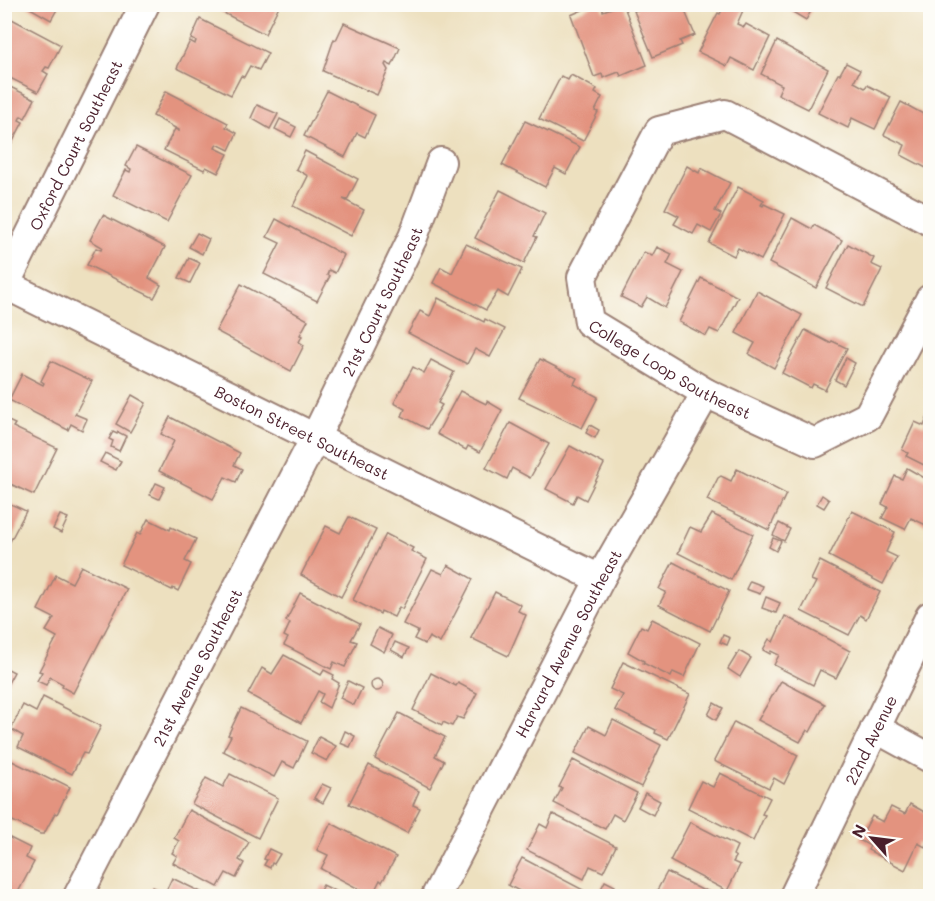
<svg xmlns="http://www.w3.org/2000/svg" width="935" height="901" viewBox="0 0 935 901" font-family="Mali,sans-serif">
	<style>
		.building { fill: #e3937f }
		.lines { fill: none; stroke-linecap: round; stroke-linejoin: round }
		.minor-casing { stroke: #9c8075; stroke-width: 32 }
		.minor { stroke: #fff; stroke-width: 28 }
		.labels { text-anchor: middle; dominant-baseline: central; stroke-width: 5; stroke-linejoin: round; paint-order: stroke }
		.street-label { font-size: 16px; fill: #4a1f2b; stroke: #fdfcf7 }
	</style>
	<rect width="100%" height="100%" fill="#fdfcf7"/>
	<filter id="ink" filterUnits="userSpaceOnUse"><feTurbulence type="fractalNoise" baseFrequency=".0167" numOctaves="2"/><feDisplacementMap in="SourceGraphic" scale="12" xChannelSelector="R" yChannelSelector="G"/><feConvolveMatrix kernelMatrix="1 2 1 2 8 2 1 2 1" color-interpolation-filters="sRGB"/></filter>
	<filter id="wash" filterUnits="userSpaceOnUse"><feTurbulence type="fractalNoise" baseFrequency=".008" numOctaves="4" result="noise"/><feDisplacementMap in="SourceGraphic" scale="24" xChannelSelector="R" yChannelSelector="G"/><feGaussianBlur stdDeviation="1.35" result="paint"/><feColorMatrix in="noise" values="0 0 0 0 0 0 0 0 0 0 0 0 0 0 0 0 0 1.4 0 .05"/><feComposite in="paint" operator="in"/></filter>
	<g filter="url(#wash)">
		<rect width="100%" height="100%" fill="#ede0bf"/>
		<g id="blocks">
			<g class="building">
				<path d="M23 4H60L51 20Z"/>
				<path d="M213 4H280L265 34 212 7Z"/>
				<path d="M596 4H601L603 11 623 4 647 65 621 76 619 72 603 78 602 74 594 77 571 15Z"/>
				<path d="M635 4H682L695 35 680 41 682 45 653 57 634 11 637 10Z"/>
				<path d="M725 4H737L744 8 737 24 744 27 746 24 770 37 754 70 731 58 727 66 698 52 718 13 720 14Z"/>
				<path d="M795 4H804L812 9 806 20 791 11Z"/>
				<path d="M8 17 61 45 49 68 46 67 43 71 48 74 38 92 4 75V25Z"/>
				<path d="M200 19 268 53 259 70 250 66 244 77 241 76 231 95 177 68 190 41 195 44 196 41 191 39Z"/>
				<path d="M344 23 400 48 392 66 386 63 385 65 388 70 377 95 323 71 334 39 336 40Z"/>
				<path d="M777 41 828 69 808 109 778 94 782 85 761 74Z"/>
				<path d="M846 63 860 70 854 82 865 88 867 85 891 97 875 129 852 118 848 128 818 113 838 74H840Z"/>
				<path d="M571 75 597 89 595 93 602 97 595 111 598 112 583 141 539 119 561 76 568 80Z"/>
				<path d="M4 84 35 99 25 118 21 116 19 120 23 122 10 147 4 144Z"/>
				<path d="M166 91 228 123 226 127 237 133 229 150 217 144 215 148 228 154 218 173 206 167 204 170 164 150 175 129 179 131V130L153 116Z"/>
				<path d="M327 91 375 115 365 137 357 133 345 157 304 136Z"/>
				<path d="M901 102 927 116 926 118 930 121V170L901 155 905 145 884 135Z"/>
				<path d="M257 105 278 114 270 129 251 118Z"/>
				<path d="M280 119 296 127 291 137 275 129Z"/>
				<path d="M525 121 580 147 566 174 555 168 545 187 502 165Z"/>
				<path d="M136 147 192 175 167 222 113 195 126 170 130 172 131 169 126 166Z"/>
				<path d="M305 151 358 179 347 200 343 199 364 210 351 236 293 206 308 176 296 169Z"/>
				<path d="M687 166 699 173 701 168 730 183 715 211 721 214 711 232 698 225 693 234 674 224 679 216 665 209Z"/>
				<path d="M738 187 764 200 761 205 763 206 764 204 785 214 761 260 738 248 734 256 709 243Z"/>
				<path d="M500 190 545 213 534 236 537 237 524 263 475 238Z"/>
				<path d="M103 215 165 247 149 278 161 285 154 298 87 265 96 248 101 250 102 247 90 240Z"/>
				<path d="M792 218 812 229 814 225 842 240 816 288 769 263Z"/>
				<path d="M276 219 344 255 335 273 329 270 327 275 330 276 317 301 264 274 280 243 267 237Z"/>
				<path d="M197 233 209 239 202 254 189 247Z"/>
				<path d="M466 244 522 269 508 297 498 291 486 310 433 283 441 267 452 273Z"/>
				<path d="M848 244 874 258 871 264 882 269 863 307 826 288Z"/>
				<path d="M657 247 672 254 667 264 683 272 665 308 647 297 641 307 621 297 644 252 652 256Z"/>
				<path d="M189 258 200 263 190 283 179 278Z"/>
				<path d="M701 278 738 297 719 333 710 329 706 336 679 322Z"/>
				<path d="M241 284 308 320 300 335 302 336 299 342 304 345 291 371 216 331Z"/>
				<path d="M757 291 802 315 774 368 749 354 755 343 736 333Z"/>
				<path d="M438 298 484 322 485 319 505 329 490 357 475 349 467 364 408 333 420 311 430 316Z"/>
				<path d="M805 330 830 343 832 341 847 348 825 390 813 384 811 388 782 373Z"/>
				<path d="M846 358 855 363 844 385 835 380Z"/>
				<path d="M540 359 577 378 574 384 598 397 582 428 519 398Z"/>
				<path d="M431 360 454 372 438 403 442 405 427 429 402 416 405 409 394 403 413 367 424 373Z"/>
				<path d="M51 361 92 381 75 414 87 419 82 430 71 424 68 430 9 400 22 374 43 385 44 383 41 381Z"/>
				<path d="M460 391 486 404 487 401 502 410 480 452 468 446 466 450 437 434Z"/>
				<path d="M132 395 146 403 130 432 116 424Z"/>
				<path d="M930 411V468L906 456 908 453 902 450 915 422 924 426Z"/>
				<path d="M170 417 240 453 234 465 242 469 236 482 225 477 213 499 159 471 174 441 161 434Z"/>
				<path d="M4 419 15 424 13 427 57 448 34 495 4 481Z"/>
				<path d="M510 423 549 444 530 478 512 468 507 479 486 468Z"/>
				<path d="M590 425 599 430 595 438 586 433Z"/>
				<path d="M113 432 117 434 118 432 126 436 119 451 111 447 113 441 109 439Z"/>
				<path d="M570 446 604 464 586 500 577 495 573 503 546 489Z"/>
				<path d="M105 453 121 461 116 470 100 462Z"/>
				<path d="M907 468 930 481V515L926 525 911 518 905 529 882 518 888 507 882 504 895 476 902 479Z"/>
				<path d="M737 469 786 494 769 530 707 500 718 478 721 476 731 481Z"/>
				<path d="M156 483 165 487 159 499 150 495Z"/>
				<path d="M822 495 829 500 824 508 817 504Z"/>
				<path d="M4 501 26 511 4 553Z"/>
				<path d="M852 511 895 532 886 552 897 557 883 584 829 556Z"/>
				<path d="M712 514 753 534 731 580 678 553 690 527 701 532Z"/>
				<path d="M60 515 68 518 61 533 53 529Z"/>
				<path d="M349 517 376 530 341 597 301 575 326 526 340 533Z"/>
				<path d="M148 519 170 530 171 527 196 539 185 561 191 564 178 591 173 588 172 590 121 565 137 533 140 535Z"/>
				<path d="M779 523 790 529 784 541 773 535Z"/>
				<path d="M386 534 413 548 411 551 427 559 402 609 399 607 394 617 381 611 380 614 353 600Z"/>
				<path d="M773 538 781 541 776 551 769 547Z"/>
				<path d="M820 561 880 592 866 619 860 615 849 635 801 611 816 582 811 580Z"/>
				<path d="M673 562 729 591 710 631 659 605 666 592 659 589Z"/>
				<path d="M448 565 473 579 440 643 429 637 425 644 414 639 418 631 403 624 432 569 443 574Z"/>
				<path d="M81 566 127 589 73 693 62 687 63 684 50 677 46 685 37 681 42 672 39 671 57 637 46 631 54 618 38 610 56 575 72 583Z"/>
				<path d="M750 581 763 586 760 594 746 589Z"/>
				<path d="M495 592 521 605 518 611 526 615 508 656 471 638Z"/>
				<path d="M300 593 360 624 351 640 357 642 345 667 334 662 331 669 284 645 288 638 284 636 290 623 286 621Z"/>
				<path d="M766 597 780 603 776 613 762 608Z"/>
				<path d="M785 616 850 651 836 678 820 670 813 685 774 665 779 655 771 651 770 654 763 650 769 639 773 642Z"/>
				<path d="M652 619 700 643 684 677 673 672 671 677 643 663 644 661 628 652 641 626 647 629Z"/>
				<path d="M378 628 392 635 384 652 370 644Z"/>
				<path d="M723 635 730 638 727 645 720 642Z"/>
				<path d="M395 642 409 648 404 657 391 650Z"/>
				<path d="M739 651 751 658 740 677 728 669Z"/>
				<path d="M284 655 321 675 324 670 334 675 332 679 339 683 329 708 319 702 323 694 318 691 301 723 248 694 262 668 272 674Z"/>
				<path d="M623 662 690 694 668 739 655 733 656 730 615 710 623 695 610 689Z"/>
				<path d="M4 667 14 672 8 683 4 681Z"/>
				<path d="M431 673 456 686 458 683 477 693 463 719 457 717 452 726 443 722 442 725 413 710Z"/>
				<circle cx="377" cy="685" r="6"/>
				<path d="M348 681 362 688 354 705 340 698Z"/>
				<path d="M781 681 825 704 810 732 807 730 800 742 758 720Z"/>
				<path d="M43 697 101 726 87 754 83 753 72 774 18 747 23 736 11 729 23 705 36 712Z"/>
				<path d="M714 703 723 708 716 720 708 715Z"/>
				<path d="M241 708 307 741 294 768 282 762 274 777 223 751 231 736 228 735Z"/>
				<path d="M399 713 445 737 435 756 444 761 430 788 375 759Z"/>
				<path d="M613 720 661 745 641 787 575 753 589 726 606 735Z"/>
				<path d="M734 722 798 755 784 784 774 778 769 788 714 761Z"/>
				<path d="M345 731 355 736 350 747 340 743Z"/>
				<path d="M319 737 336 746 327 761 311 753Z"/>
				<path d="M573 760 637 793 623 820 613 814 605 829 554 803 562 788 559 787Z"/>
				<path d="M12 761 53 781 54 779 70 787 57 814 55 813 44 834H40L4 817V776Z"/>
				<path d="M369 765 419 791 413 805 420 808 407 833 349 804Z"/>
				<path d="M720 773 770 798 762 814 765 815 753 841 688 808 701 781 713 787Z"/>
				<path d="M230 774 278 798 258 838 192 804 206 778 223 787Z"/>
				<path d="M322 784 331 788 323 803 314 798Z"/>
				<path d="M645 793 660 801 653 815 638 807Z"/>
				<path d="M910 804 930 815V837L925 847 918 843 905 870 868 850 870 846 859 840 872 816 883 822 891 807 905 814Z"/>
				<path d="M189 810 249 842 239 860 244 863 236 878 226 873 218 887 173 863 177 856 172 853 179 841 174 838Z"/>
				<path d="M553 814 616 846 603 872 590 866 584 879 527 850 540 824 547 828Z"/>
				<path d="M690 822 737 846 733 855 736 857 733 862 740 865 727 891 670 861Z"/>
				<path d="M331 823 396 857 382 882 380 880 372 896 321 869 328 855 317 850Z"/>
				<path d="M4 835 30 848 26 858 34 862 16 896 4 893Z"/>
				<path d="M269 849 280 854 274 864 272 863 270 868 264 865 267 860 264 859Z"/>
				<path d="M522 858 587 892 585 896H524L525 894 508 885Z"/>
				<path d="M667 872 704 891 705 890 718 896H654Z"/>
				<path d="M172 878 209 896H148L153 887 165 893Z"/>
				<path d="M605 881 615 886 611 894 601 889Z"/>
				<path d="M323 885 346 896H317Z"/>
			</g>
		</g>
	</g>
	<g filter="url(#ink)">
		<use href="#blocks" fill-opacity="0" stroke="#9c8075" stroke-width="1.5"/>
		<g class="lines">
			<g class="minor-casing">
				<g id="minor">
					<path id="s1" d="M930 221 725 114 659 131 582 277 589 322 706 393 815 443 868 416 930 299"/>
					<path id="s2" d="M4 284 600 579"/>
					<path id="s3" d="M4 287 145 4"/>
					<path d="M875 728 930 758"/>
					<path id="s4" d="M78 896 315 438 413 237 441 162"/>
					<path id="s5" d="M436 896 600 579 706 393"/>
					<path id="s6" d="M794 896 930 616"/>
				</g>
			</g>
			<use href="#minor" class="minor"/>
		</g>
	</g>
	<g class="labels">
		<g class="street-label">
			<text stroke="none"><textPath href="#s3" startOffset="159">Oxford Court Southeast</textPath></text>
			<text stroke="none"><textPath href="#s4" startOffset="668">21st Court Southeast</textPath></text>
			<text stroke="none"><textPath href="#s1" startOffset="604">College Loop Southeast</textPath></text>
			<text stroke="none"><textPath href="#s2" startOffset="333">Boston Street Southeast</textPath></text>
			<text stroke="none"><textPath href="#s5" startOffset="285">Harvard Avenue Southeast</textPath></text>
			<text stroke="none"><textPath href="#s4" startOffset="258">21st Avenue Southeast</textPath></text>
			<text stroke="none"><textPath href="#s6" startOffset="174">22nd Avenue</textPath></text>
		</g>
	</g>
	<rect width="935" height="901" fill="none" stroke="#fdfcf7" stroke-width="24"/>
	<g transform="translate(872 838) rotate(298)" stroke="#fdfcf7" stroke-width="4.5" paint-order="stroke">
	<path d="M0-4.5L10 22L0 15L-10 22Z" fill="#4a1f2b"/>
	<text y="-9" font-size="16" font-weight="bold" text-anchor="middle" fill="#4a1f2b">N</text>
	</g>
</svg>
